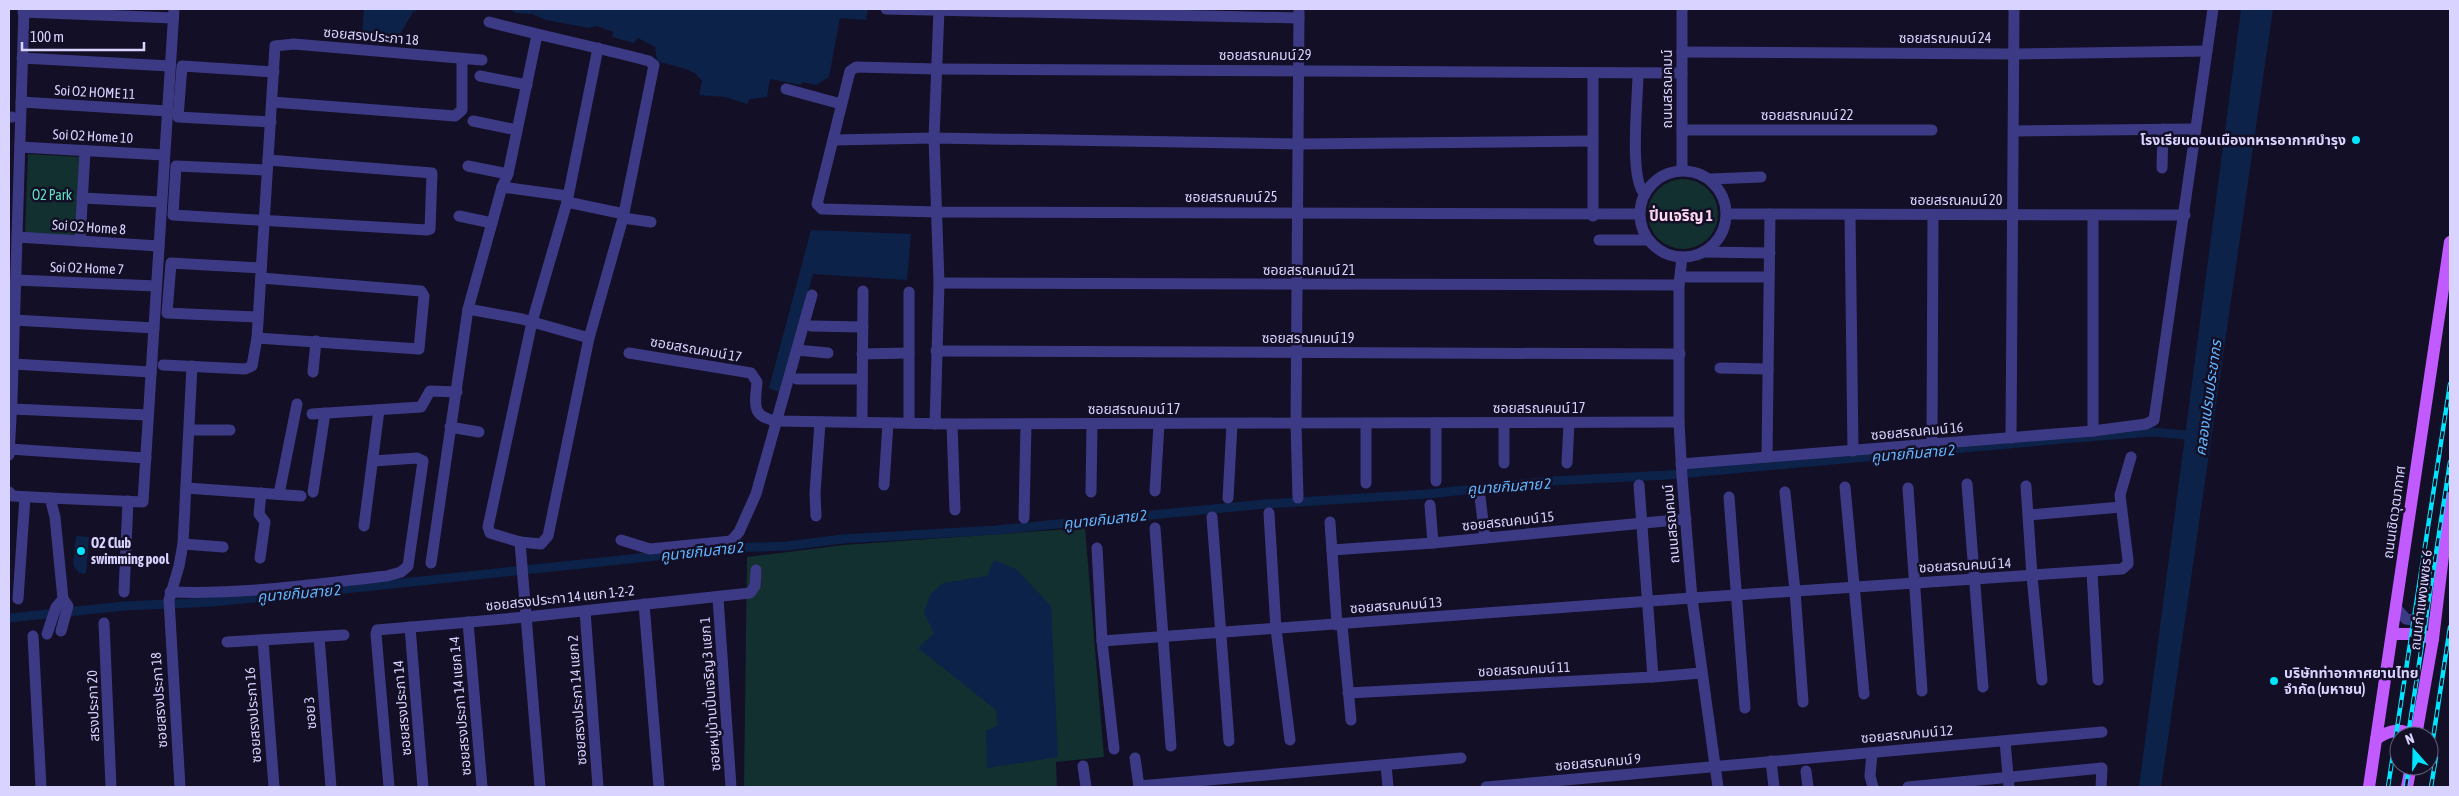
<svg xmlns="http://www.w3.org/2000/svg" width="2459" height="796" viewBox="0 0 2459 796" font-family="'Asap Condensed','Noto Sans Thai',sans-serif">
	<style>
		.green { fill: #12302f }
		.water { fill: #0c2248 }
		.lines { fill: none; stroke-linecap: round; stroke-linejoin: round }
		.canal { stroke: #0c2248; stroke-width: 9 }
		.minor { stroke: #3d3a85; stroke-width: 11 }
		.major { stroke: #c25bff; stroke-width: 12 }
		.rail-casing { stroke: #00e5ff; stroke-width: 4.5 }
		.rail { stroke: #130f26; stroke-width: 2.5; stroke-dasharray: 8; stroke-linecap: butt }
		.poi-dot { fill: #00e5ff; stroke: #130f26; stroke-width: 2 }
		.labels { text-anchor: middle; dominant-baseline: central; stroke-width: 5; stroke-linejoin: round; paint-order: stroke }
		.street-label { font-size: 14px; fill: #d9d4ff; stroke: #130f26 }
		.poi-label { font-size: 14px; font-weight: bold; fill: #d9d4ff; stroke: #130f26; text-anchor: start }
		.park-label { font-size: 14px; fill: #5fe0c0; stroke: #130f26 }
		.neighbourhood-label { font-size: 15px; font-weight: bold; fill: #ffd6f0; stroke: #130f26 }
		.water-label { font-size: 15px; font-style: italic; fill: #62b6ff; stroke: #130f26 }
	</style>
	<rect width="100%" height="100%" fill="#130f26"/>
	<g class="green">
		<path d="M28 154 80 157 76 236 25 233Z"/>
		<circle cx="1683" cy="214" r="35"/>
		<path d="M1085 528 1104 757 1056 762 1057 787H744L747 557 844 545Z"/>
	</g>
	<g class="water">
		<path d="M364 9H419L413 12 395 43 364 39 362 34Z"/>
		<path d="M508 9H868L866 20 840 18 829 77 816 85 802 82 801 85 770 79 767 97 750 99 747 104 725 97 699 95 702 81 695 73 683 68 660 62 657 60 655 47 638 38 634 43 612 37 613 32 597 26 589 28 546 20 532 14 516 13Z"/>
		<path d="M2241 9H2273L2161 787H2139Z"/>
		<path d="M811 230 911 234 907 280 813 274 779 392 769 388Z"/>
		<path d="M76 536 89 537 86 574 79 573 73 565Z"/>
		<path d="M994 560 1016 569 1051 606 1058 757 987 768 986 731 998 725 996 710 918 648 934 633 924 613 930 595 943 583 987 576Z"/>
	</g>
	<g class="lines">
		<path class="canal" d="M9 618 125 606 212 602 364 587 733 548 787 546 843 539 996 530 1265 504 1427 494 1551 481 1668 475 2074 438 2152 432 2197 436"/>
		<g class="minor">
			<path d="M886 9 1299 18"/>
			<path d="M23 12 173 18"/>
			<path d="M489 22C542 36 596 47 649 61L654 65 623 218 589 338 548 536 541 544 520 542 490 533 488 527 532 322 567 202 598 48"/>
			<path d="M1682 52 2014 54 2207 51"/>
			<path d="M22 58 170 66"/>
			<path d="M1638 73C1638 98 1629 178 1644 193"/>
			<path d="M480 76 527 85"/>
			<path d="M786 89 841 104"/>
			<path d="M21 102 167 111"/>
			<path d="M272 102 455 116 462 110V60"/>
			<path d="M9 117H12"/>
			<path d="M473 121 517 130"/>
			<path d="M271 122 178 117 182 66 274 72"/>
			<path d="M1682 130H1932"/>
			<path d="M2014 131 2194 129"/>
			<path d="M833 140 934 138 1299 144 1593 141"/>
			<path d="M20 147 164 155"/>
			<path d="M468 166 508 174"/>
			<path d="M2162 168 2163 129"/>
			<path d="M267 170 176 166 173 215 427 230 430 229 432 173 268 160"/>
			<path d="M1682 170V9"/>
			<circle cx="1683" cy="214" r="43"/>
			<path d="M1710 179 1761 177"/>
			<path d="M502 187 568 196"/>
			<path d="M82 198 161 202"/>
			<path d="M567 202 624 214"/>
			<path d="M1639 214 937 212 822 209 817 204 850 71 856 67 937 69 1682 73"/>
			<path d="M1727 214 2185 215"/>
			<path d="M1850 215 1853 451"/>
			<path d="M459 216 492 223"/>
			<path d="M1593 216V73"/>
			<path d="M623 218 651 222"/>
			<path d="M17 237 159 246"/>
			<path d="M1599 240H1647"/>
			<path d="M80 241 85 151"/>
			<path d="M1704 252 1770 253"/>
			<path d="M1682 257 1679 285V422L1682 477 1692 598 1718 787"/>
			<path d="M1680 277H1769"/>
			<path d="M16 280 156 286"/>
			<path d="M939 283 1679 285"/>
			<path d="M909 292V423"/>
			<path d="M468 309 522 319 589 338"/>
			<path d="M258 317 167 313 171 263 261 268"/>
			<path d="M14 320 154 328"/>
			<path d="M811 326 863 327"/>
			<path d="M257 338 419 349 424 296 421 291 261 278"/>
			<path d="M797 350 828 353"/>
			<path d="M936 351 1680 354"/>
			<path d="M629 353 751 373 757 382C755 405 751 417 777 421L952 424 1679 422"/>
			<path d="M862 354 909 353"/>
			<path d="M13 364 151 372"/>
			<path d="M163 365 245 369 252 366 257 338 275 46 294 44 482 60"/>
			<path d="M1720 368 1768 369"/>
			<path d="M313 372 316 341"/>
			<path d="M797 379H862"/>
			<path d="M12 409 148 415"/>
			<path d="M312 414 421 407 430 391 457 392"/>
			<path d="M862 422 863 291"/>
			<path d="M935 424 939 283 934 138 939 9"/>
			<path d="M952 424 955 510"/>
			<path d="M450 427 479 432"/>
			<path d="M190 430H230"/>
			<path d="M2093 431V215"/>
			<path d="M2011 438 2014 9"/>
			<path d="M1932 445 1933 215"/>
			<path d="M9 449 146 458"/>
			<path d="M9 455 12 399 24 9"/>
			<path d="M1767 457 1770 214"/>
			<path d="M1504 463V423"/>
			<path d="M1567 463 1569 423"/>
			<path d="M1681 464 2093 431 2146 424 2154 420 2213 9"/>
			<path d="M1436 481V423"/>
			<path d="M1366 483V423"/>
			<path d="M1967 484 1983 687"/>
			<path d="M884 485 888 423"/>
			<path d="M1639 485 1653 677"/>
			<path d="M2026 486 2032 576 2042 680"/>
			<path d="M1845 487 1864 694"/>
			<path d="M186 488 301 496"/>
			<path d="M1908 488 1922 691"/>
			<path d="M1155 491 1159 424"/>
			<path d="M9 492 13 496 50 498 55 517 63 599"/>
			<path d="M313 492 325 413"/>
			<path d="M1091 492 1092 424"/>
			<path d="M1785 492 1795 591 1803 702"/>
			<path d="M279 494 297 404"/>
			<path d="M1480 497 1485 538"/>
			<path d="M1729 497 1745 708"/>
			<path d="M50 498 143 502 174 9"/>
			<path d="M1228 498 1232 424"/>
			<path d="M1298 498 1296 424 1299 9"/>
			<path d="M1430 505 1433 543"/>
			<path d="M1269 513 1276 629 1290 740"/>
			<path d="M2029 515 2121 507"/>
			<path d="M816 516 815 493 820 422"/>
			<path d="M1212 517 1229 741"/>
			<path d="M1024 518 1026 424"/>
			<path d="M1330 522 1337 625"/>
			<path d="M364 526 379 410"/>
			<path d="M1155 528 1171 746"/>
			<path d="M621 540 650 549 731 541 739 532 756 494 812 295"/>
			<path d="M520 542 540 787"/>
			<path d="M183 544 223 547"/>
			<path d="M1097 548 1102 641 1114 749"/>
			<path d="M1332 550 1433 543 1686 519"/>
			<path d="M260 558 265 522 259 514 261 493"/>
			<path d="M431 563 468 309 502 187 508 174 537 35"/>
			<path d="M2092 572 2098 680"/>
			<path d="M124 592 128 501"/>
			<path d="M170 592C243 595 314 584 387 576L401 572 408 566 423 461 417 458 373 461"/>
			<path d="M718 598 731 787"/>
			<path d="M18 599 25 497"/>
			<path d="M644 604 659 787"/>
			<path d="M2396 608 2406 619 2434 623"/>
			<path d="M585 611 598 787"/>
			<path d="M468 622 482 787"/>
			<path d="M104 623 111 787"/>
			<path d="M1342 625 1351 720"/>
			<path d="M410 627 423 787"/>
			<path d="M47 634 56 607 63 599 68 606 61 631"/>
			<path d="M33 636 41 787"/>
			<path d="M319 637 331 787"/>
			<path d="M263 641 274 787"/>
			<path d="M1102 641 1692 598 2122 569 2128 564V560L2120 495 2131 457"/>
			<path d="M227 642 344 635"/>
			<path d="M1348 693 1653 677 1701 673"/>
			<path d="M2005 741 2009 787"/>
			<path d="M1872 753 1870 776 1873 787"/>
			<path d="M1135 758 1139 787"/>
			<path d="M1771 761 1774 787"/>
			<path d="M1386 765 1388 787"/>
			<path d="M1083 766 1086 787"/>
			<path d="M1806 771 1808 787"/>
			<path d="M1139 786 1461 758"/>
			<path d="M180 787 169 600 179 566 183 544 192 366"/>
			<path d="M389 787 376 634 377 630 526 617 750 593 755 586 756 570"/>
			<path d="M1486 787 2102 732"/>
			<path d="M1908 787 2102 768 2101 787"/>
		</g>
		<g class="major">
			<path d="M2392 634H2418L2433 639"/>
			<path d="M2416 736 2433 639 2450 498"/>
			<path d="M2376 739C2391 729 2400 728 2416 736"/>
			<path d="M2369 787 2450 242"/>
			<path d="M2407 787 2411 766"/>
		</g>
		<g class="rail-casing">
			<g id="rail">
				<path d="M2408 736 2450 462"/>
				<path d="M2429 765 2450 627"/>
				<path d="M2388 787 2450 384"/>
				<path d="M2406 787 2409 766"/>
				<path d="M2431 787 2436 757"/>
			</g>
		</g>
		<use href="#rail" class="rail"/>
	</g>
	<g class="poi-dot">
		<circle cx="2356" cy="140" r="5"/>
		<circle cx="81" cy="551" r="5"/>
		<circle cx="2274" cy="681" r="5"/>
	</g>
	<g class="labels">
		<g class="street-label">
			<text transform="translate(371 36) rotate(5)">ซอยสรงประภา 18</text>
			<text x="1945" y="38">ซอยสรณคมน์ 24</text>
			<text x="1265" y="55">ซอยสรณคมน์ 29</text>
			<text transform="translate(1667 89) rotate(-90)">ถนนสรณคมน์</text>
			<text transform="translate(95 92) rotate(3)">Soi O2 HOME 11</text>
			<text x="1807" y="115">ซอยสรณคมน์ 22</text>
			<text transform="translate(93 136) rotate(3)">Soi O2 Home 10</text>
			<text x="1231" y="197">ซอยสรณคมน์ 25</text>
			<text x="1956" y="200">ซอยสรณคมน์ 20</text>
			<text transform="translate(89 227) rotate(4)">Soi O2 Home 8</text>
			<text transform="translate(87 268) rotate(2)">Soi O2 Home 7</text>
			<text x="1309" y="270">ซอยสรณคมน์ 21</text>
			<text x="1308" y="338">ซอยสรณคมน์ 19</text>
			<text transform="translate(696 349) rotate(10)">ซอยสรณคมน์ 17</text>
			<text x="1539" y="408">ซอยสรณคมน์ 17</text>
			<text x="1134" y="409">ซอยสรณคมน์ 17</text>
			<text transform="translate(1917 431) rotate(-5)">ซอยสรณคมน์ 16</text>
			<text transform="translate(2394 512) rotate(-82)">ถนนเชิดวุฒากาศ</text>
			<text transform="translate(1508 521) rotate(-6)">ซอยสรณคมน์ 15</text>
			<text transform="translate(1671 524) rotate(-95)">ถนนสรณคมน์</text>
			<text transform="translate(1965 565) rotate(-3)">ซอยสรณคมน์ 14</text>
			<text transform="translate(560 598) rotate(-6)">ซอยสรงประภา 14 แยก 1-2-2</text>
			<text transform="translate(2421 600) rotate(-83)">ถนนกำแพงเพชร 6</text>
			<text transform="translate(1396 605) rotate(-4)">ซอยสรณคมน์ 13</text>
			<text transform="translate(1524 669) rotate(-3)">ซอยสรณคมน์ 11</text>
			<text transform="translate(710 694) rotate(-94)">ซอยหมู่บ้านปิ่นเจริญ 3 แยก 1</text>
			<text transform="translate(159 700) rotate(-94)">ซอยสรงประภา 18</text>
			<text transform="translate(577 700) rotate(-94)">ซอยสรงประภา 14 แยก 2</text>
			<text transform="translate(93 706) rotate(-92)">สรงประภา 20</text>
			<text transform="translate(460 706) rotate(-95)">ซอยสรงประภา 14 แยก 1-4</text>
			<text transform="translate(402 708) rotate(-95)">ซอยสรงประภา 14</text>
			<text transform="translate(310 713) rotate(-94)">ซอย 3</text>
			<text transform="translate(253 715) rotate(-94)">ซอยสรงประภา 16</text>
			<text transform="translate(1907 734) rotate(-5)">ซอยสรณคมน์ 12</text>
			<text transform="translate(1598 762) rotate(-5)">ซอยสรณคมน์ 9</text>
		</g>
		<g class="poi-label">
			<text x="2346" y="140" text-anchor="end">โรงเรียนดอนเมืองทหารอากาศบำรุง</text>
			<text x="91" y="543">O2 Club<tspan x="91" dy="16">swimming pool</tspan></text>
			<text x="2284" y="673">บริษัทท่าอากาศยานไทย<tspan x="2284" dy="16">จำกัด (มหาชน)</tspan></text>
		</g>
		<g class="park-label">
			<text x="52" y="195">O2 Park</text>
		</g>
		<g class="neighbourhood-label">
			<text x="1681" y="215">ปิ่นเจริญ 1</text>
		</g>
		<g class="water-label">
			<text transform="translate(2208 398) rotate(-82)">คลองเปรมประชากร</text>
			<text transform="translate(1913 453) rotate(-5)">คูนายกิมสาย 2</text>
			<text transform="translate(1509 486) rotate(-4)">คูนายกิมสาย 2</text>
			<text transform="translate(1105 519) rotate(-6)">คูนายกิมสาย 2</text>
			<text transform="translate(702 551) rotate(-6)">คูนายกิมสาย 2</text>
			<text transform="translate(299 593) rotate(-5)">คูนายกิมสาย 2</text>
		</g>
	</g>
	<rect width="2459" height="796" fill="none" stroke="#d9d4ff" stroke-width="20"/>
	<g transform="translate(2414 751) rotate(340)"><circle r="24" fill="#130f26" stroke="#625e7d"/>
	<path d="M0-4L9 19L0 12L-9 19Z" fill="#00e5ff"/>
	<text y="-8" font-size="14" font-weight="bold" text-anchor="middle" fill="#d9d4ff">N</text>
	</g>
	<path d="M22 42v8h122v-8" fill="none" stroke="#d9d4ff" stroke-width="2.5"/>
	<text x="30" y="42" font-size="15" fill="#d9d4ff" stroke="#130f26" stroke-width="4" paint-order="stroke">100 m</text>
</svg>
